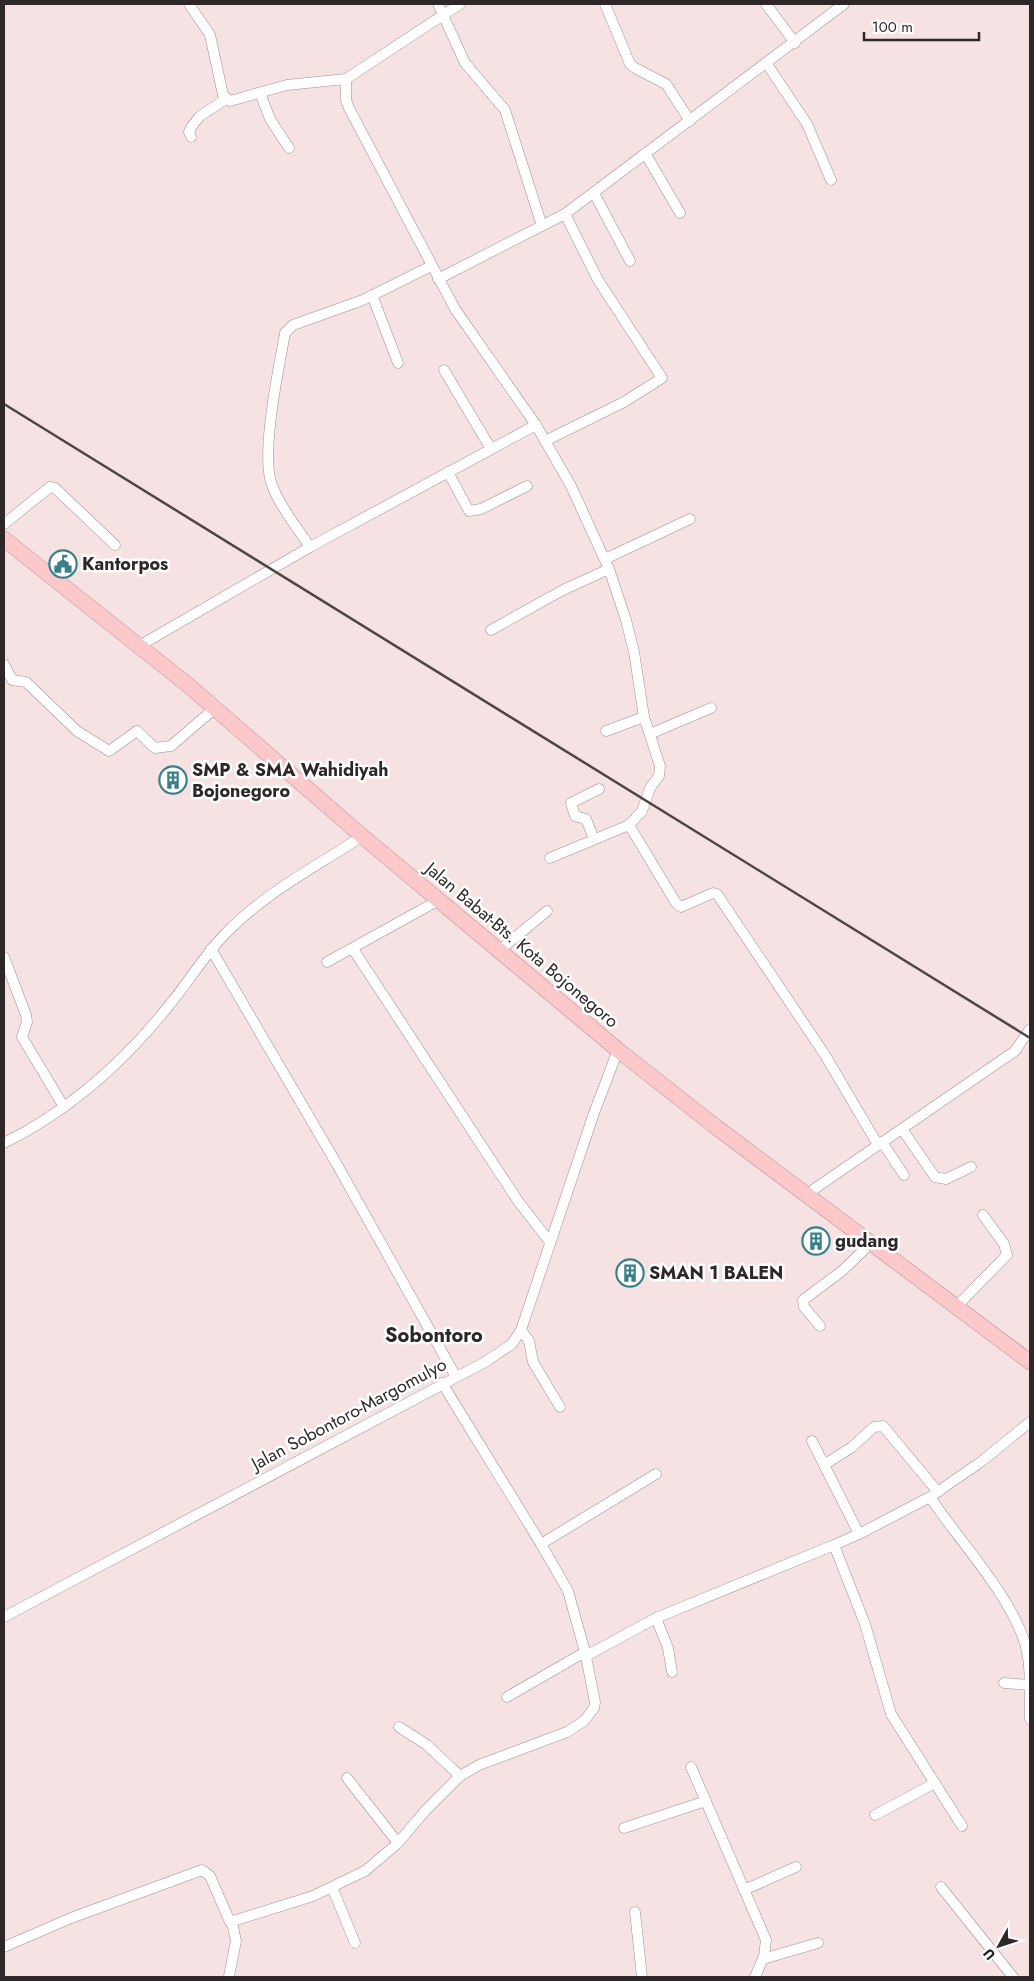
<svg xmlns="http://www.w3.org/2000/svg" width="1034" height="1981" viewBox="0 0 1034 1981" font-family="Jost,sans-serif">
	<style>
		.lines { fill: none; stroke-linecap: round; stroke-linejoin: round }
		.minor-casing { stroke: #a28f90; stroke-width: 11 }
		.highway-casing { stroke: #b49090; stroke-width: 16 }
		.minor { stroke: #fff; stroke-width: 10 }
		.highway { stroke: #fcc8c9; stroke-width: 15 }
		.rail { stroke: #4f4545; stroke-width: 2.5 }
		.labels { text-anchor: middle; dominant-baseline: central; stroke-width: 5; stroke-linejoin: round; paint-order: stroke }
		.poi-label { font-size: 18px; font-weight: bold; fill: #2e2727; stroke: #fff; text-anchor: start }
		.street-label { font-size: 18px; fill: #2e2727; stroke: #fff }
		.quarter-label { font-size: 20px; font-weight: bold; fill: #2e2727; stroke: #fff }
	</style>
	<rect width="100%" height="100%" fill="#f6e2e2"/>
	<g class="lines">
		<g class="minor-casing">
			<g id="minor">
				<path d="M438 4 465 63 505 110 542 226"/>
				<path d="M605 4 630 64 635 68 666 84 690 121"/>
				<path d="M766 4 795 43"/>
				<path d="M767 64 807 124 831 180"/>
				<path d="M346 79 460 4"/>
				<path d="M260 93 270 119 289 148"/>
				<path d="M191 137 189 132 192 126 200 116 226 99"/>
				<path d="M645 153 680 213"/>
				<path d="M594 193 630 261"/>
				<path d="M438 279 565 214 844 4"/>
				<path d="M372 295 398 363"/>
				<path d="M444 370 491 449"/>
				<path d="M536 425 571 486 609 569 626 620 634 652 644 717 660 766 659 776 650 788 642 811 629 825 676 903 681 907 713 893 717 894 825 1055 878 1145"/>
				<path d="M545 441 624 402 662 378 598 280 565 214"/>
				<path d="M448 472 469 511 481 509 527 486"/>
				<path d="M4 524 50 487 55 488 115 545"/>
				<path d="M310 547C297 527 280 507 272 485 260 455 279 367 285 333L293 325 363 300 431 266"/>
				<path d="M605 559 690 519"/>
				<path d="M491 630 563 590 609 569"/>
				<path d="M139 646 310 547 536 425 455 309 349 108 346 100V79L287 85 230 101 223 95 210 35 189 4"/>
				<path d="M4 664 12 680 26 682 77 731 109 751 137 731 155 748 171 746 215 708"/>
				<path d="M606 731 644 717"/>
				<path d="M650 734 711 708"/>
				<path d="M594 839 586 819 575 816 571 803 599 789"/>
				<path d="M550 858 629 825"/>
				<path d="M211 949 335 1161 456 1377"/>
				<path d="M353 949 518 1201 549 1241"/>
				<path d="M500 950 547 911"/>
				<path d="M4 957 26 1015 27 1022 22 1037 64 1107"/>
				<path d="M327 962 439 900"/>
				<path d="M902 1129 935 1177 946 1179 971 1167"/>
				<path d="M882 1142 904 1175"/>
				<path d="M4 1143C69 1111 126 1060 171 1003 190 980 205 954 227 932 266 892 316 867 362 836"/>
				<path d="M807 1194 1015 1051 1030 1029"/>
				<path d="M956 1307 1007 1255 1004 1244 983 1215"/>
				<path d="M820 1326 804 1307 803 1300 842 1271 871 1243"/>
				<path d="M521 1330 529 1341 533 1362 560 1407"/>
				<path d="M1030 1422 982 1461 930 1497C959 1541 1009 1593 1025 1643 1032 1668 1029 1694 1030 1719"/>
				<path d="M812 1441 859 1534 930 1497"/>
				<path d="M824 1465 852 1447 874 1427 883 1426 938 1492"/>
				<path d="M859 1534 834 1545 865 1624 891 1714 962 1826"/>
				<path d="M541 1544 656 1474"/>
				<path d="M4 1617 485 1362 512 1344 521 1330 594 1113 618 1050"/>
				<path d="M656 1618 668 1648 672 1672"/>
				<path d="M586 1656 656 1618 834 1545"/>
				<path d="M1004 1683 1030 1685"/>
				<path d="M507 1697 585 1652"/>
				<path d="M399 1727 427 1745 460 1776"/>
				<path d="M691 1767 766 1940 764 1956 755 1977"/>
				<path d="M347 1778 398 1843"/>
				<path d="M875 1815 935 1783"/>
				<path d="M624 1828 706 1801"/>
				<path d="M332 1887 355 1943"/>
				<path d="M941 1887 1013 1977"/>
				<path d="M744 1890 796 1867"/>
				<path d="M635 1912 642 1977"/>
				<path d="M4 1947 71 1918 202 1870 210 1876 230 1922 313 1896 365 1871 398 1843 425 1811 460 1776 479 1765 567 1732 584 1721 594 1708 595 1702 585 1652 568 1591 541 1544 442 1383"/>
				<path d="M763 1959 818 1943"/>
				<path d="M229 1976 236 1941 232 1922"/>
			</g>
		</g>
		<g class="highway-casing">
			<path id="highway" d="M4 539 188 685 362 836 618 1050 716 1127 1030 1362"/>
		</g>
		<use href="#minor" class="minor"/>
		<use href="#highway" class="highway"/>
		<path class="rail" d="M4 404 1030 1038"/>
	</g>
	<defs>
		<g id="civic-ring" transform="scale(1.4375)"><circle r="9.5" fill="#fff" stroke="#387f89" stroke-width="1.5"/><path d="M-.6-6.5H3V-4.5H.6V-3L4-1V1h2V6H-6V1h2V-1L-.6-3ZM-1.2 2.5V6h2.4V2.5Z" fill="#387f89"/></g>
		<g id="building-ring" transform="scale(1.4375)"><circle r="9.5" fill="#fff" stroke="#387f89" stroke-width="1.5"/><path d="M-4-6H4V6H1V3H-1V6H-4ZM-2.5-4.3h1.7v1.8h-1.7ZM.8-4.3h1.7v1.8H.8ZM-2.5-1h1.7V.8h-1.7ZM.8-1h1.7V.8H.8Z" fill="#387f89"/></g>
	</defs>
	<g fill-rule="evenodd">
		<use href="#civic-ring" x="63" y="564"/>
		<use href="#building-ring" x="173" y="780"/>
		<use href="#building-ring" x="816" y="1241"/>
		<use href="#building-ring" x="630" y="1273"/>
	</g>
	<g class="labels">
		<g class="poi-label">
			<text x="82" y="564">Kantorpos</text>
			<text x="192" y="770">SMP &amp; SMA Wahidiyah<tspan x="192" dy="21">Bojonegoro</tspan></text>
			<text x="835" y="1241">gudang</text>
			<text x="649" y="1273">SMAN 1 BALEN</text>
		</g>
		<g class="street-label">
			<text transform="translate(522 945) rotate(40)">Jalan Babat-Bts. Kota Bojonegoro</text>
			<text transform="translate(349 1414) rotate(-28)">Jalan Sobontoro-Margomulyo</text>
		</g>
		<g class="quarter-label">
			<text x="434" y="1335">Sobontoro</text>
		</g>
	</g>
	<rect width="1034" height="1981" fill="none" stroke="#2e2727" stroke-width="10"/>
	<g transform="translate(999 1946) rotate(230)" stroke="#ffffff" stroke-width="4" paint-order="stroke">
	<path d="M0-4L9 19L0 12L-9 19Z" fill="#2e2727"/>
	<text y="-8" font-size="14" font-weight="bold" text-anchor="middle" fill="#2e2727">U</text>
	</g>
	<path d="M864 32v8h115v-8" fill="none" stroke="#2e2727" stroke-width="2.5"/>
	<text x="872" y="32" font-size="15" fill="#2e2727" stroke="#ffffff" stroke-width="4" paint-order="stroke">100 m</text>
</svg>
